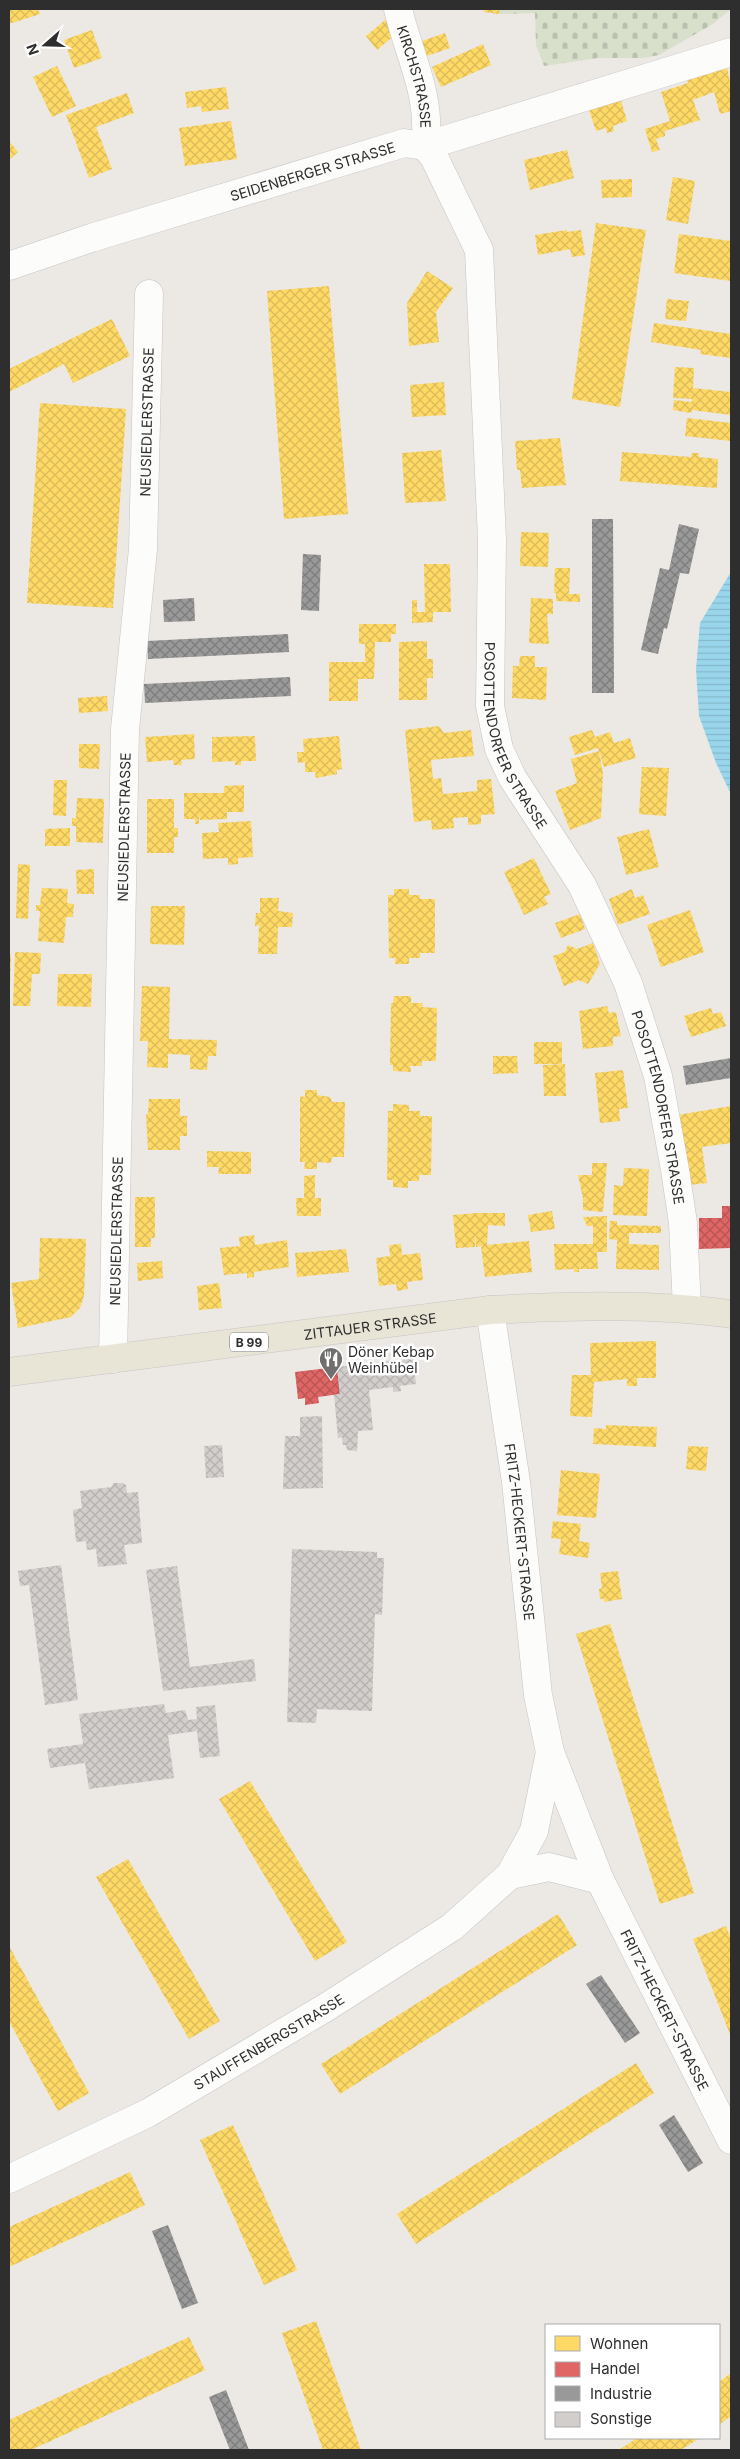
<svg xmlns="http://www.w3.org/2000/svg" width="740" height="2459" viewBox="0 0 740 2459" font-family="Inter,sans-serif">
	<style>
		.cemetery { fill: url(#cemetery-stones) }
		.water { fill: url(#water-rules) }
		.homes { fill: url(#homes-cross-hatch) }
		.shops { fill: url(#shops-cross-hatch) }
		.industry { fill: url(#industry-cross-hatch) }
		.building { fill: url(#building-cross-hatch) }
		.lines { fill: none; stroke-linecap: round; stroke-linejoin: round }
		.minor-casing { stroke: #c5c4c5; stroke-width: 29 }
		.primary-casing { stroke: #c6c5c4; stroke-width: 29 }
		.minor { stroke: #fcfcfb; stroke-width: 28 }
		.primary { stroke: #e8e4d6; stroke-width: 28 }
		.labels { text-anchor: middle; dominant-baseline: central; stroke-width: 5; stroke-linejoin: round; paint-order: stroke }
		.shield { fill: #fff; stroke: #6d6d6d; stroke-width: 1 }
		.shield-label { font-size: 12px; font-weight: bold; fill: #2e2e2e }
		.street-label { font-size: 14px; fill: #2e2e2e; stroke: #fff }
		.poi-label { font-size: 14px; fill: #2e2e2e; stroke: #fff; text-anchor: start }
	</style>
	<defs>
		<pattern id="cemetery-stones" width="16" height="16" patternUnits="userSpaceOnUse" patternTransform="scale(1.25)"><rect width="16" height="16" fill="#d8e0cc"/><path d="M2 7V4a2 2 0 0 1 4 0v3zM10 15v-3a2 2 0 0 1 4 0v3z" fill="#bac0b0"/></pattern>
		<pattern id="water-rules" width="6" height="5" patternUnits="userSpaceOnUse" patternTransform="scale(1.25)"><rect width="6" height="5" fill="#99d6ec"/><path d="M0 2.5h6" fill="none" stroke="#84b8cb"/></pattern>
		<pattern id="homes-cross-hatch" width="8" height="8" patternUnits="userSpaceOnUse" patternTransform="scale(1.25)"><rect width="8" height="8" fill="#ffd966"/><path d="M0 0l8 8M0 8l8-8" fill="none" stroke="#dbbb59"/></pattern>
		<pattern id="shops-cross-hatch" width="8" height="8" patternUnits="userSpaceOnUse" patternTransform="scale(1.25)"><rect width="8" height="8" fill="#e06666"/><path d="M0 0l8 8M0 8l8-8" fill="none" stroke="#b65454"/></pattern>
		<pattern id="industry-cross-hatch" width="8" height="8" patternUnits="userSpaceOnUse" patternTransform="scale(1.25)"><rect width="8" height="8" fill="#999"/><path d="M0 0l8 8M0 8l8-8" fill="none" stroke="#7d7d7d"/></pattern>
		<pattern id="building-cross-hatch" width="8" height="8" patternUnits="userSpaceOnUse" patternTransform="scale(1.25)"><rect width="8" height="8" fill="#d1cecb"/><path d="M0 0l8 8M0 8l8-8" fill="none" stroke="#b4b1af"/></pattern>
	</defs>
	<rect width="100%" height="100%" fill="#ece8e4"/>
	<path class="cemetery" d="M484 9H731L713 24 659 55 644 58H598L544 66 536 45 535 13 500 14 484 12Z"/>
	<path class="water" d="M731 572V794L716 763 699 716 696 669 700 623Z"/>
	<g class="homes">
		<path d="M9 9H38L40 14 9 24Z"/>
		<path d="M484 9H499L500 14 484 12Z"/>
		<path d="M385 20 396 34 377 50 366 36Z"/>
		<path d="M92 30 102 58 74 68 64 40Z"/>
		<path d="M445 33 450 48 424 57 419 42Z"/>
		<path d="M483 44 491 65 441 87 432 67Z"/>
		<path d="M57 66 76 106 52 117 33 77Z"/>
		<path d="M727 67 731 88V111L720 114 714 92 693 100 700 120 665 131V136L656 139 660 150 652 152 645 129 670 121 661 92 688 83 687 79Z"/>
		<path d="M226 87 229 109 202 112 201 106 187 108 185 92Z"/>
		<path d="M127 93 134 113 96 127 112 169 89 178 66 115Z"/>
		<path d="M620 97 627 121 613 126 614 131 607 133 606 128 596 131 588 107Z"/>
		<path d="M231 121 237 159 185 166 179 128Z"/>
		<path d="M9 141 18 152 9 160Z"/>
		<path d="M567 150 574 178 530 190 524 160Z"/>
		<path d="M673 177 695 181 688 224 666 220Z"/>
		<path d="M632 179V197L602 198 601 180Z"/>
		<path d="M596 223 646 230 620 407 572 399Z"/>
		<path d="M567 230V232L581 230 585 255 572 257 570 249 538 255 535 235Z"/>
		<path d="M679 234 731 241V281L674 273Z"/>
		<path d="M427 271 453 288 436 312 439 342 409 346 407 303Z"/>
		<path d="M329 286 348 514 284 519 267 291Z"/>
		<path d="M667 299 689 301 686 321 665 319Z"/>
		<path d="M112 319 130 356 73 383 64 364 9 392V369Z"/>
		<path d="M654 323 731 334V358L700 354 701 350 651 342Z"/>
		<path d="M675 367 694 368 693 388 731 392V415L692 410 691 413 673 410 674 400 692 402V399L673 398Z"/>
		<path d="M444 382 446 415 412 417 410 385Z"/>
		<path d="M40 403 126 409 113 608 27 603Z"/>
		<path d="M687 418 731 423V441L685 436Z"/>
		<path d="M560 438 566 485 522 488 520 470H517L515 441Z"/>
		<path d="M441 450 446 501 405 503 402 453Z"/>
		<path d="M622 452 691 457 692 453H699V457L718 459 717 488 620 481Z"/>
		<path d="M521 532 549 533 548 567 520 566Z"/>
		<path d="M424 564H450L451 612H433V622L412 623V600H417V612H425Z"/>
		<path d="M555 568H570L569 594H580V602L556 601V593H554Z"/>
		<path d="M531 598 553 599V614H547L549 644 529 643Z"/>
		<path d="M359 624H396V634H391V642H375L374 679H358V701H329V662H365V644H359Z"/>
		<path d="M427 641V659H433V678H427V700H399V642Z"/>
		<path d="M520 656H535V667H547L546 700 512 698 513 666H519Z"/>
		<path d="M107 696 108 711 79 713 78 698Z"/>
		<path d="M439 726 444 733 471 730 474 756 431 760 433 779 441 778 443 794 477 791V780L491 779 495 814 481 815V824L468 825V817L453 818 454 828 432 830 431 820 414 822 405 730Z"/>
		<path d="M592 730 595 737 610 732 614 743 630 738 636 758 604 767 598 748 575 755 569 737Z"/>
		<path d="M194 734 195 759 181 760 182 765H174L173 760 147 762 145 737Z"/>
		<path d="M255 736 256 761H241V765H235V761L212 762V737Z"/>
		<path d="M339 736 342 769 337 770V774L316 778 315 772H305V762L298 763 297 752H304L303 739Z"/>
		<path d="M79 744H100L99 769 79 768Z"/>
		<path d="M599 751 603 773 601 818 570 830 555 791 577 783 571 759Z"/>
		<path d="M642 767 669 768 666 816 639 814Z"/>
		<path d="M54 780H67L66 816 53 815Z"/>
		<path d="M244 785V812H227V819L200 820 199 815V824H195V819H184V793H224V786Z"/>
		<path d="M77 798 104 799 103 843 76 842V826H72V818H76Z"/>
		<path d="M147 799H174V828H178V837H174V853H147Z"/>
		<path d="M251 821 253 857 238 858V864L228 865V858L203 859 202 833 219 832 218 823Z"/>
		<path d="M70 828V846H45V829Z"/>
		<path d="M649 829 659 867 626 875 617 837Z"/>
		<path d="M534 858 551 894 544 897 548 904 524 915 504 872Z"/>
		<path d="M18 864 30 865 28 919 16 918Z"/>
		<path d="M94 869V894H77L76 870Z"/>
		<path d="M42 888 68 889 67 903 74 904 73 917H66L64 943 38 941 40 911H36V905H40Z"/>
		<path d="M394 889H409V895H420V899H435V953H420V958H409V964H395V958H389L388 895H394Z"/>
		<path d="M632 889 635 898 643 895 650 914 618 925 609 899Z"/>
		<path d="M260 898H279L278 911 293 913 292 927H278L277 954H258L259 925 255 926 256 913H260Z"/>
		<path d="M151 906H185L184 945 150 944Z"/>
		<path d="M690 910 704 952 661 967 647 925Z"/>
		<path d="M580 914 585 929 561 938 555 923Z"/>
		<path d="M593 943 600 964 588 984 579 980 564 986 553 956 565 952 568 945 577 949Z"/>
		<path d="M15 952 41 953 40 974H32L30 1006H13Z"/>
		<path d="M9 954 11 955 10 987H9Z"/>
		<path d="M58 974H92L91 1007 57 1006Z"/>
		<path d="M142 986 170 987 169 1039 217 1040 216 1056H208L207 1070 190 1069V1055L168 1054V1068L147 1067 148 1041H140Z"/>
		<path d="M394 996H411V1003H423L422 1007 437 1008 436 1061H422V1066H410L411 1072 393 1071V1065H390L391 1003H393Z"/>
		<path d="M607 1006 609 1013 616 1012 621 1036 613 1037V1046L583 1049 579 1011Z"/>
		<path d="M711 1008 713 1014 721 1012 726 1026 691 1037 684 1016Z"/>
		<rect x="534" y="1042" width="28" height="22"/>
		<path d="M493 1056H517L518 1073 493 1074Z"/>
		<path d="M565 1064 566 1096H544L543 1065Z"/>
		<path d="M623 1070 628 1108 619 1109 620 1121 600 1123 595 1073Z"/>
		<path d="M305 1090H317V1095L330 1097 332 1102H345L344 1157H332L331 1163 317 1162V1169H304L305 1162H300V1096L305 1097Z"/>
		<path d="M149 1099H180V1116H187V1136H180V1150H148L146 1114H148Z"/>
		<path d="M393 1104 409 1105V1111H420V1116H432L431 1175H419V1181H408V1188L393 1187V1180H387L388 1111H393Z"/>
		<path d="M731 1106V1143L702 1147 707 1183 689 1185 678 1115Z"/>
		<path d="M207 1151 251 1152V1174H218L219 1167H207Z"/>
		<path d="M592 1163H607L603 1212 583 1210V1198L578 1175H592Z"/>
		<path d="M624 1168 649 1169 647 1216 613 1215 614 1185 623 1186Z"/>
		<path d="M315 1175V1198H321V1216H297L296 1198H304V1176Z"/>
		<path d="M135 1197H155V1238H151V1247H135Z"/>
		<path d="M552 1211 555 1229 531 1232 528 1215Z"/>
		<path d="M477 1213H505V1226L488 1225 487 1245 529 1241 532 1272 485 1277 481 1246 476 1247V1233L475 1247 456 1248 453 1215Z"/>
		<path d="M607 1216V1252H597L598 1269H579V1272H574V1269L555 1270 554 1244H593V1226H587L583 1217Z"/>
		<path d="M610 1221H617V1225L661 1226V1233H629V1244L659 1245V1270L616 1269 617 1240 609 1239Z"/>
		<path d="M254 1235 255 1245 287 1240 289 1267 254 1272V1277L247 1278V1273L224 1275 220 1248 240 1246 239 1237Z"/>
		<path d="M40 1238 86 1239 84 1296 80 1308 71 1317 18 1328 11 1283 39 1279Z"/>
		<path d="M401 1244 402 1255 420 1253 423 1280 407 1282 408 1289 397 1291 396 1284 379 1286 376 1258 390 1256 389 1245Z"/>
		<path d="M346 1249 349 1272 297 1277 295 1253Z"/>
		<path d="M162 1261 163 1278 138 1281 137 1263Z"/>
		<path d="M219 1283 222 1308 199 1310 197 1286Z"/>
		<path d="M656 1341V1378H637V1386H627V1379L594 1382 592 1417 570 1416 572 1375H591L590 1343Z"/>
		<path d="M606 1425 657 1427 656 1447 593 1444 594 1428 606 1429Z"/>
		<path d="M688 1446 708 1447 706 1471 686 1469Z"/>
		<path d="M561 1470 600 1474 596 1518 557 1515Z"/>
		<path d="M553 1521 581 1524 579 1541 590 1543 588 1558 559 1554 561 1539 551 1538Z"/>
		<path d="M618 1571 622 1599 604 1602V1599H600L599 1589 602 1588 600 1573Z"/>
		<path d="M610 1624 694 1893 660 1904 576 1634Z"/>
		<path d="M250 1781 347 1942 315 1961 219 1799Z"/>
		<path d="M128 1859 220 2021 189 2039 96 1877Z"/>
		<path d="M558 1914 577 1945 340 2094 321 2064Z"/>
		<path d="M726 1926 731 1939V2037L693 1939Z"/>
		<path d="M9 1946 89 2093 58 2111 9 2021Z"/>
		<path d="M636 2063 654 2093 416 2244 397 2214Z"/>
		<path d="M233 2125 297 2270 264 2285 200 2140Z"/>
		<path d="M130 2172 145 2205 9 2267V2227Z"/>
		<path d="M316 2321 334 2372 361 2450H323L282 2333Z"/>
		<path d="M189 2337 205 2370 31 2450H9V2420Z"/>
		<path d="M731 2373V2416L719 2425V2382Z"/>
		<path d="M637 2438H700L681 2450H619Z"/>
	</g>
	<g class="shops">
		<path d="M722 1206H731V1248L699 1249V1218H722Z"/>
		<path d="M337 1367 340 1394 318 1397 319 1403 305 1405V1398L298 1399 295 1372Z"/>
	</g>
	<g class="industry">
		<path d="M592 519H613L614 693H592Z"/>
		<path d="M679 524 699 529 689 574 680 573 667 629 664 628 658 654 641 650 660 568 669 570Z"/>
		<path d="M303 554 321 555 319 611 301 610Z"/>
		<path d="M194 598 195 621 164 622 163 600Z"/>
		<path d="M288 634 289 652 148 659 147 641Z"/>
		<path d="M290 677 291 696 145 703 144 684Z"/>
		<path d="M731 1058V1078L686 1085 683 1066Z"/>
		<path d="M601 1975 640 2033 625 2043 586 1984Z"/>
		<path d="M674 2115 703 2163 688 2172 659 2125Z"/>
		<path d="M168 2225 198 2303 182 2309 152 2231Z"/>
		<path d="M226 2390 249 2450H230L209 2397Z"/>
	</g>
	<g class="building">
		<path d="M413 1358 416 1384 400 1386 401 1391 393 1392V1387L369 1390 373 1430 358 1431 357 1451 347 1450 346 1445H343L342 1437 338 1438 334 1395 340 1394 337 1367Z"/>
		<path d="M322 1416 323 1488 283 1489 285 1436H300V1417Z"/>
		<path d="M222 1445 224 1477 206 1478 204 1446Z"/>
		<path d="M114 1483H122L126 1485 127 1493 138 1492 142 1543 124 1545 127 1564 98 1567 96 1549 87 1550 86 1541 76 1542 73 1510 82 1508 80 1491 111 1487Z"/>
		<path d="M292 1549 377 1552V1558H384L382 1615 375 1614 372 1711 317 1709 316 1723 287 1722Z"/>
		<path d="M61 1565 78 1700 45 1705 29 1585 20 1586 18 1571Z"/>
		<path d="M177 1566 190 1667 254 1659 256 1681 163 1691 146 1570Z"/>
		<path d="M164 1704 166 1713 185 1710 188 1720 197 1719 196 1707 215 1705 220 1756 200 1758 197 1731 168 1735 174 1778 89 1789 85 1763 50 1768 47 1749 83 1744 79 1714Z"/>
	</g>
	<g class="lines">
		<g class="minor-casing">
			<g id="minor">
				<path id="s1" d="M398 9C409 56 432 96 425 146"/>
				<path id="s2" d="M425 146 434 157 479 250 492 540 490 706 499 749 512 777 582 885 628 983 658 1076 675 1170 683 1223 687 1308"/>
				<path id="s3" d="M9 266 91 238 404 143 425 146 731 52"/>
				<path id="s4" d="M490 1310 516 1482 538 1695 550 1752 600 1880 731 2140"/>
				<path id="s5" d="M113 1359 125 729 143 549 149 294"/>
				<path d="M510 1875 549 1867 600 1880"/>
				<path id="s6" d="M9 2179 148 2113 325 2008 452 1927 510 1875 534 1831 550 1752"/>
			</g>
		</g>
		<g class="primary-casing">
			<g id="primary">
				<path id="s7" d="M9 1372 490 1310C570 1306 652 1303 731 1314"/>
			</g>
		</g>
		<use href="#minor" class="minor"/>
		<use href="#primary" class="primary"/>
	</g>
	<defs>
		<g id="restaurant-pin" transform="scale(1.25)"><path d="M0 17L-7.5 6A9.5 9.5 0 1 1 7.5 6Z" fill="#706f6e" stroke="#fff"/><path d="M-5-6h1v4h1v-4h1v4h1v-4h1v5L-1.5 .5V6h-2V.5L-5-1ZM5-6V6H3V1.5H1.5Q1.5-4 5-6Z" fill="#fff"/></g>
	</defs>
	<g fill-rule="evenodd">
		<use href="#restaurant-pin" x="331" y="1359"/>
	</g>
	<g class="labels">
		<rect class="shield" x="230" y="1332.5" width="38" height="19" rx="4"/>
		<g class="shield-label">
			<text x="249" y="1342">B 99</text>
		</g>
		<g class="street-label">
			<text stroke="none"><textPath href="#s1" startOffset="70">KIRCHSTRASSE</textPath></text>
			<text stroke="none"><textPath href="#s3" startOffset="318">SEIDENBERGER STRASSE</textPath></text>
			<text stroke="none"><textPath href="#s5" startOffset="938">NEUSIEDLERSTRASSE</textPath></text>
			<text stroke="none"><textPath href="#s2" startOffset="609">POSOTTENDORFER STRASSE</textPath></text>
			<text stroke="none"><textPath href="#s5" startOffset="532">NEUSIEDLERSTRASSE</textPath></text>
			<text stroke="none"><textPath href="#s2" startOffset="1014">POSOTTENDORFER STRASSE</textPath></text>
			<text stroke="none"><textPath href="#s5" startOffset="128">NEUSIEDLERSTRASSE</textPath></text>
			<text stroke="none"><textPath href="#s7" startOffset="364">ZITTAUER STRASSE</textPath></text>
			<text stroke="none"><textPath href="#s4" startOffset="224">FRITZ-HECKERT-STRASSE</textPath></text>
			<text stroke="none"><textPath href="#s4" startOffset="729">FRITZ-HECKERT-STRASSE</textPath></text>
			<text stroke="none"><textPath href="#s6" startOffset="294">STAUFFENBERGSTRASSE</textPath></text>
		</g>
		<g class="poi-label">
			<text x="348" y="1351">Döner Kebap<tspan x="348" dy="16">Weinhübel</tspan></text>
		</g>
	</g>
	<rect width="740" height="2459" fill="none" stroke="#2e2e2e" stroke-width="20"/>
	<rect x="545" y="2324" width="175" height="115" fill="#ffffff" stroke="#ababab"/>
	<rect x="555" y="2336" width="25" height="15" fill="#ffd966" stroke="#ababab"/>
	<text x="590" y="2349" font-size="15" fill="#2e2e2e">Wohnen</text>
	<rect x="555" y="2362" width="25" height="15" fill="#e06666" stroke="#ababab"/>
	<text x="590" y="2374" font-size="15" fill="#2e2e2e">Handel</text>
	<rect x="555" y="2386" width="25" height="15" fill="#999999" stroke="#ababab"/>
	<text x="590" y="2399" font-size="15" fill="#2e2e2e">Industrie</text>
	<rect x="555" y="2412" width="25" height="15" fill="#d1cecb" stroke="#ababab"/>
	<text x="590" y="2424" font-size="15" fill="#2e2e2e">Sonstige</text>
	<g transform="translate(45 45) rotate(250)" stroke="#ffffff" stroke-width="4" paint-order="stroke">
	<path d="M0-4L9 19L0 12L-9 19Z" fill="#2e2e2e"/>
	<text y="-8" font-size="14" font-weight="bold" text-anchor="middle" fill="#2e2e2e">N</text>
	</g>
</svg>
